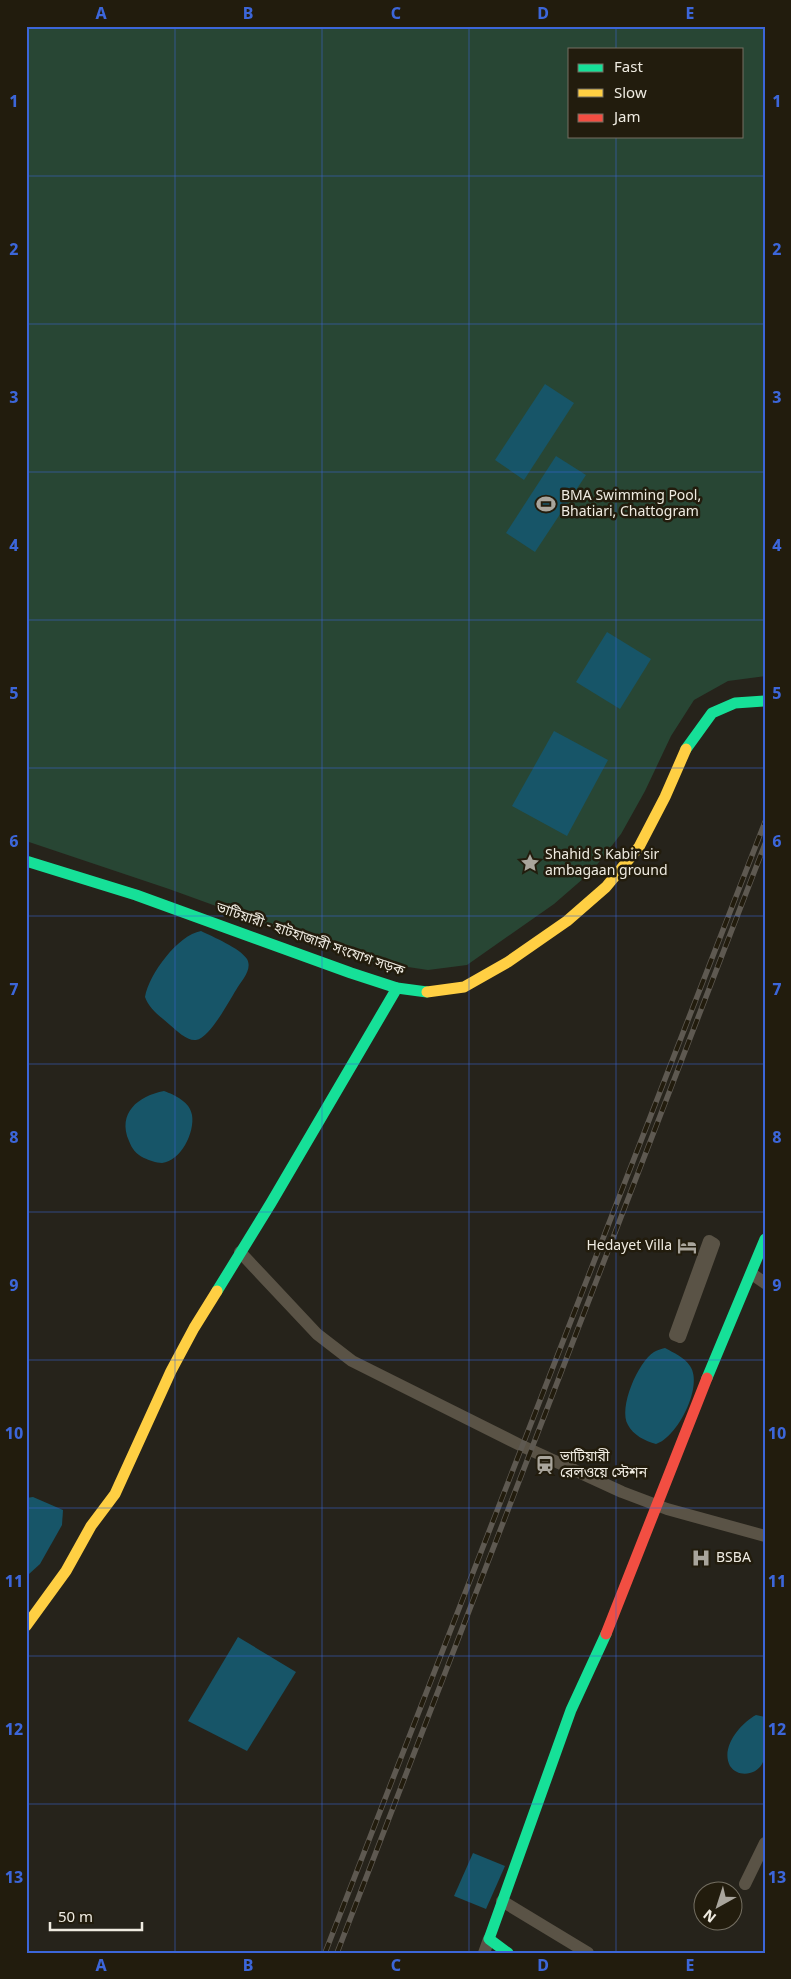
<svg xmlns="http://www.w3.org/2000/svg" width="791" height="1979" viewBox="0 0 791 1979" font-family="Georgia,'Noto Sans Bengali',serif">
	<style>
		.green { fill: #284634; fill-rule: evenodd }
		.water { fill: #175568 }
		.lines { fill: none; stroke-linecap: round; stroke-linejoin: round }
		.street { stroke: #5a5346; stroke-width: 12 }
		.fast { stroke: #16e098; stroke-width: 11 }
		.slow { stroke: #ffcf43; stroke-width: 11 }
		.jam { stroke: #f24e42; stroke-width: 11 }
		.rail-casing { stroke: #5e5951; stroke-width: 5.5 }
		.rail { stroke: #221c0d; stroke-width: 4; stroke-dasharray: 11; stroke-linecap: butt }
		.grid { fill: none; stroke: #3c66d9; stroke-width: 1; stroke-opacity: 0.55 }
		.labels { text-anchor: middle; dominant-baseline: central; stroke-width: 5; stroke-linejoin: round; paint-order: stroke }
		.poi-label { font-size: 14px; fill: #efebe1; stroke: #221c0d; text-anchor: start }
		.street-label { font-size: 14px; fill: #efebe1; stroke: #221c0d }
		.neatline { fill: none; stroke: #3c66d9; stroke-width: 2 }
		.grid-label { font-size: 16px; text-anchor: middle; font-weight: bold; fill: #3c66d9 }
	</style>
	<rect width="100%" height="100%" fill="#26231b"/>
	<path class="green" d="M26 26H765V676L728 681 694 700 671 736 645 791 621 834 592 871 554 904 467 965 428 970 368 961 169 889 26 841ZM570 49H742V136H570Z"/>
	<g class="water">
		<path d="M545 384 574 403 524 480 495 460Z"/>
		<path d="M556 456 586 475 535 552 506 533Z"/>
		<path d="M607 632 651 659 620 709 576 682Z"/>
		<path d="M554 731 608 760 567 836 512 806Z"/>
		<path d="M201 931C213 937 240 948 247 959 253 970 241 981 236 990 229 1001 210 1038 196 1040 187 1041 177 1031 170 1025 161 1017 149 1009 145 997 149 974 178 935 201 931Z"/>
		<path d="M164 1091C175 1095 190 1102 192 1115 195 1132 181 1161 162 1163 156 1163 149 1160 144 1158 136 1154 132 1149 129 1141 117 1113 138 1096 164 1091Z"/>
		<path d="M665 1348C674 1353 684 1357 690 1366 704 1386 677 1438 656 1444 645 1441 633 1435 628 1425 618 1408 638 1362 654 1352 657 1350 661 1349 665 1348Z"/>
		<path d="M33 1497 63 1510 62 1525 40 1564 29 1574H26V1498Z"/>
		<path d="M238 1637 296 1672 247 1751 188 1721Z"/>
		<path d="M756 1715 765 1717C765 1729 768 1754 762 1764 756 1775 738 1778 730 1766 720 1747 741 1723 756 1715Z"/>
		<path d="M473 1853 505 1866 486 1909 454 1896Z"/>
	</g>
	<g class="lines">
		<g class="street">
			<path d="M709 1241 714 1244 680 1337 675 1335Z"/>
			<path d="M240 1252 317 1334 352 1361 522 1446 622 1492 667 1509 765 1536"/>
			<path d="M752 1274 765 1283"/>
			<path d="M745 1884 765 1843"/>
			<path d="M502 1901 588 1953"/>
			<path d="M484 1953 489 1939"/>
		</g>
		<g class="fast">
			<path d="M686 749 712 713 735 703 765 701"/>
			<path d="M26 861 136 895 351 973 397 988 427 992"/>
			<path d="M217 1291 271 1203 397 988"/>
			<path d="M707 1378 765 1239"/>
			<path d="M508 1953 489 1939 571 1710 606 1634"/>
		</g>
		<g class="slow">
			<path d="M427 992 464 987 508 962 567 921 606 887 639 847 665 797 686 749"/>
			<path d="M26 1626 66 1571 91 1526 115 1494 171 1371 194 1328 217 1291"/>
		</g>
		<path class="jam" d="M606 1634 707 1378"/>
		<g class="rail-casing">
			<g id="rail">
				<path d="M325 1953 765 822"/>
				<path d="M337 1953 765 844"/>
			</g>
		</g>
		<use href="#rail" class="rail"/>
	</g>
	<path class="grid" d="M175 26V1953M322 26V1953M469 26V1953M616 26V49M616 136V1953M26 176H765M26 324H765M26 472H765M26 620H765M26 768H765M26 916H765M26 1064H765M26 1212H765M26 1360H765M26 1508H765M26 1656H765M26 1804H765"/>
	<defs>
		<g id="stadium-bare" transform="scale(1.5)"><path d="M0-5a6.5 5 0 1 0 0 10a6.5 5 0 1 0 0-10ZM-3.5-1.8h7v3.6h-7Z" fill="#a9a59c" stroke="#221c0d" stroke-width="2.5" paint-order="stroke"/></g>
		<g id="sight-bare" transform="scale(1.5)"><path d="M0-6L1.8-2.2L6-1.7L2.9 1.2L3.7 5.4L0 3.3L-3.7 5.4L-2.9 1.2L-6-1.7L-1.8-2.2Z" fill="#a9a59c" stroke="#221c0d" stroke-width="2.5" paint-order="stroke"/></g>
		<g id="hotel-bare" transform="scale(1.5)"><path d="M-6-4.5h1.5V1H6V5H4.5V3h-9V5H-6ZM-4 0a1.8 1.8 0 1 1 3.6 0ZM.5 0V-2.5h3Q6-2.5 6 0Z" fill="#a9a59c" stroke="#221c0d" stroke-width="2.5" paint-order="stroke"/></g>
		<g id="station-bare" transform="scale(1.5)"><path d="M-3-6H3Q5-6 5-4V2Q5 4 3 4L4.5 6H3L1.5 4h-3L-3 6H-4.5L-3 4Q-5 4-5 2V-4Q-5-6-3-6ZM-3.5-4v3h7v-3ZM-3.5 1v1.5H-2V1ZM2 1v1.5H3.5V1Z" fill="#a9a59c" stroke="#221c0d" stroke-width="2.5" paint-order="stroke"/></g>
		<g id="hospital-bare" transform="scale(1.5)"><path d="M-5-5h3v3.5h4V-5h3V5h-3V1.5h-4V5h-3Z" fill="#a9a59c" stroke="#221c0d" stroke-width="2.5" paint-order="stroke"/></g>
	</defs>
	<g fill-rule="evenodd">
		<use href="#stadium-bare" x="546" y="504"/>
		<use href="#sight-bare" x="530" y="863"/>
		<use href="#hotel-bare" x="687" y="1246"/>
		<use href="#station-bare" x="545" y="1465"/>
		<use href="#hospital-bare" x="701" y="1558"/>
	</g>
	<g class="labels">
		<g class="poi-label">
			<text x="561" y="496">BMA Swimming Pool,<tspan x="561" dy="16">Bhatiari, Chattogram</tspan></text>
			<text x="545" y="855">Shahid S Kabir sir<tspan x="545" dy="16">ambagaan ground</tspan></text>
			<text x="672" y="1246" text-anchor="end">Hedayet Villa</text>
			<text x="560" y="1457">ভাটিয়ারী<tspan x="560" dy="16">রেলওয়ে স্টেশন</tspan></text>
			<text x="716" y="1558">BSBA</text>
		</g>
		<g class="street-label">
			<text transform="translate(310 940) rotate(19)">ভাটিয়ারী - হাটহাজারী সংযোগ সড়ক</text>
		</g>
	</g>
	<rect width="791" height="1979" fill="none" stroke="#221c0d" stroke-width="55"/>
	<rect x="568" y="48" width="175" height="90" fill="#221c0d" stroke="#746f62"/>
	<rect x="578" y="64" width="25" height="8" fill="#16e098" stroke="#746f62"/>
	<text x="614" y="72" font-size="15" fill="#efebe1">Fast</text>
	<rect x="578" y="89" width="25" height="8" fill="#ffcf43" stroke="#746f62"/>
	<text x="614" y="98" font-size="15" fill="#efebe1">Slow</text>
	<rect x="578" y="114" width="25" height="8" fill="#f24e42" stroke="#746f62"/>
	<text x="614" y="122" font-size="15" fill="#efebe1">Jam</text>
	<g transform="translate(718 1906) rotate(219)"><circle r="24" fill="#221c0d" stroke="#746f62"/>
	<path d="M0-4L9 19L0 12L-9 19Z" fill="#a9a59c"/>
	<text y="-8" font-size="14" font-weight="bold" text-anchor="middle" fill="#efebe1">N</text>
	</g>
	<path d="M50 1922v8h92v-8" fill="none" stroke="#efebe1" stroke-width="2.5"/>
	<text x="58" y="1922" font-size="15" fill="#efebe1" stroke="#221c0d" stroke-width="4" paint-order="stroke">50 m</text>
	<rect x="28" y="28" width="736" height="1924" class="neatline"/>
	<g class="grid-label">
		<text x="101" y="19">A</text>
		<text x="248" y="19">B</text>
		<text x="396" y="19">C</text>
		<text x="543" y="19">D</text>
		<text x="690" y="19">E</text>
		<text x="14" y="107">1</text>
		<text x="777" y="107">1</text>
		<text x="14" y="255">2</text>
		<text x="777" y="255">2</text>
		<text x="14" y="403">3</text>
		<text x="777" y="403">3</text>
		<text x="14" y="551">4</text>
		<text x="777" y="551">4</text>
		<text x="14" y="699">5</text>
		<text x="777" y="699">5</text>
		<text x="14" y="847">6</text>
		<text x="777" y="847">6</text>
		<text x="14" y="995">7</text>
		<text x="777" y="995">7</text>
		<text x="14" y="1143">8</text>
		<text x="777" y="1143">8</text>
		<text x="14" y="1291">9</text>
		<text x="777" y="1291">9</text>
		<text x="14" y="1439">10</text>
		<text x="777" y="1439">10</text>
		<text x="14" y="1587">11</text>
		<text x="777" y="1587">11</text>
		<text x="14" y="1735">12</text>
		<text x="777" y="1735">12</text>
		<text x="14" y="1883">13</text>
		<text x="777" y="1883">13</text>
		<text x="101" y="1971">A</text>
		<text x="248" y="1971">B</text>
		<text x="396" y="1971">C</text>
		<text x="543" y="1971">D</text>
		<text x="690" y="1971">E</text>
	</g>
</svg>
